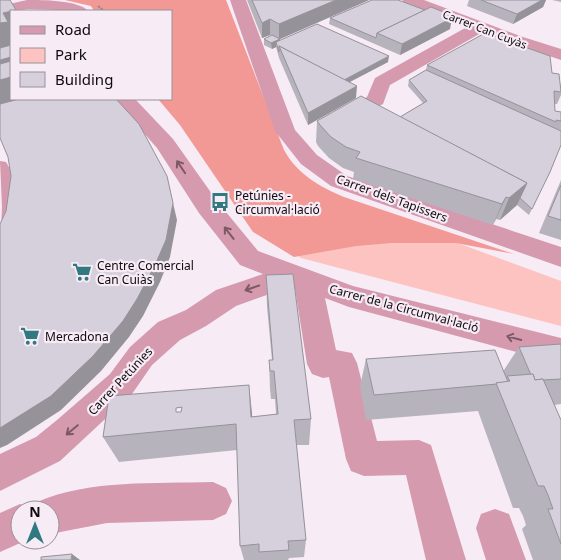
<svg xmlns="http://www.w3.org/2000/svg" width="561" height="560" viewBox="0 0 561 560" font-family="'Noto Sans',sans-serif">
	<style>
		.green { fill: #fdc3c0 }
		.forest { fill: #f29895 }
		.lines { fill: none; stroke-linecap: round; stroke-linejoin: round }
		.path { stroke: #918990; stroke-width: 2; stroke-dasharray: 2.5 1; stroke-linecap: butt }
		.pedestrian { fill: #d69aaf; fill-rule: evenodd }
		.minor { fill: #d69aaf; fill-rule: evenodd }
		.wall { fill: #b7b3bd; fill-rule: evenodd }
		.shaded-wall { fill: #95929a }
		.building { fill: #d5d0dc; stroke: #95929a; fill-rule: evenodd }
		.oneway { stroke: #7c5966 }
		.labels { text-anchor: middle; dominant-baseline: central; stroke-width: 4.5; stroke-linejoin: round; paint-order: stroke }
		.far-street-label { font-size: 11px; fill: #0e0a0d; stroke: #f7ebf5 }
		.poi-label { font-size: 12px; fill: #0e0a0d; stroke: #f7ebf5; text-anchor: start }
		.street-label { font-size: 12px; fill: #0e0a0d; stroke: #f7ebf5 }
	</style>
	<rect width="100%" height="100%" fill="#f7ebf5"/>
	<path class="green" d="M289 181 561 281V326L301 258 263 232Z"/>
	<path class="forest" d="M65 0H226L284 150C297 174 320 187 344 197L514 254 456 243H391L356 246 294 257 253 232 180 125 158 99H171V11H94L91 6Z"/>
	<g class="lines">
		<path class="path" d="M98 6 104 11"/>
		<path class="pedestrian" d="M0 161 6 162C23 189 24 225 7 251L0 253 2 207Z"/>
		<g class="minor">
			<path d="M27 0C42 0 79 0 88 11L29 9 11 11 0 16V6Z"/>
			<path d="M230 0H246L295 130 317 155 347 176 561 247V267L331 186 301 164 275 131Z"/>
			<path d="M402 0H424L523 37 561 49V60L481 33 390 85 383 104 346 124 339 126 332 124 329 120 332 116 367 97 375 78 467 27 405 3Z"/>
			<path d="M114 99H135L173 139 217 201 258 251 353 286 561 338V364L349 307 325 298 336 350 352 353 357 363 377 441 419 440 431 445 466 560H426L406 475 364 476 351 471 346 459 329 377 323 378 312 374 307 364 295 289 278 291 236 306 206 326 180 340 152 365 132 394 60 461 0 491V454L36 437 57 420 110 374 130 347 158 322 186 310 216 290 263 274 240 265 199 213 157 148Z"/>
			<path d="M213 482 226 488 232 501 226 514 213 520 107 523 50 534V510H20V540H27L0 552V513L20 504 33 509 37 502C91 479 155 484 213 482Z"/>
			<path d="M495 509 509 514 526 560H486L476 528 481 514Z"/>
		</g>
	</g>
	<g class="wall">
		<path d="M247 0H369L280 39V40L388 62 350 82 356 98 308 125 279 58 276 47 272 49 264 45V39L272 36 270 35 262 38Z"/>
		<path d="M469 0H546L543 7 513 24 467 6Z"/>
		<path d="M552 0H561V2Z"/>
		<path d="M330 18 450 29 400 55 329 24Z"/>
		<path d="M427 65 552 73 561 85V95L557 104H555V111L561 112V145L550 172 529 215 517 205 500 220 496 219 493 225 353 179 354 172 343 168 329 158 318 146 316 142 317 121 400 117 423 103 408 86 409 80 426 70Z"/>
		<path d="M561 180V240L539 233Z"/>
		<path d="M266 275 311 419 309 445H296L306 540 304 557 289 558 288 560H244L240 546 237 450 119 462 103 437 109 396 252 417 276 414 275 399H271L270 389 269 360H272L267 307ZM182 407 181 412H176V408Z"/>
		<path d="M561 344V404L554 405 561 420V560H533L522 529 526 525 523 516 519 508H513L478 411 366 420 360 386 366 359 504 370 519 347Z"/>
	</g>
	<g class="shaded-wall">
		<path d="M336 0H369L280 39V45L276 42V47L272 49 271 43 279 39V24Z"/>
		<path d="M542 0H546L543 7 513 24 517 14Z"/>
		<path d="M16 10 17 11H11V54L0 57V23L3 13Z"/>
		<path d="M452 18 450 29 400 55 402 44Z"/>
		<path d="M270 19V35L262 38V23Z"/>
		<path d="M389 56 388 62 338 88 339 83Z"/>
		<path d="M11 57V99H39L0 110V60Z"/>
		<path d="M357 86 356 98 308 125V113Z"/>
		<path d="M527 183 517 205 500 220 509 198Z"/>
		<path d="M506 197 496 219 493 225 502 204Z"/>
		<path d="M173 203 177 220 170 257 160 282 143 316 129 337 101 371 61 410 7 445 0 448V428Z"/>
		<path d="M249 385 252 413 253 443 251 417Z"/>
		<path d="M72 554 80 560H71Z"/>
	</g>
	<g class="building">
		<path d="M0 0H10L16 10 3 13 8 22 0 23Z"/>
		<path d="M252 0H336L279 24 270 19 262 23Z"/>
		<path d="M372 0H398L425 10 377 33 376 38 330 18Z"/>
		<path d="M481 0H542L517 14Z"/>
		<path d="M431 7 451 15 452 18 402 44 377 33Z"/>
		<path d="M317 24 389 56 344 80 279 46V52L276 42Z"/>
		<path d="M485 33 550 56 552 73 559 74 561 92 554 91 555 111 561 112V121L556 120V122L427 65Z"/>
		<path d="M272 35 280 39 271 43 264 39Z"/>
		<path d="M11 45V57L0 60V48Z"/>
		<path d="M279 46 357 86 308 113Z"/>
		<path d="M11 61V77L0 80V64Z"/>
		<path d="M426 70 561 131V145L550 172 532 209 520 198 527 183 400 117 427 101 409 80Z"/>
		<path d="M361 96 527 183 509 198 506 197 502 204 356 158 360 152 346 147 331 137 320 125 317 121Z"/>
		<path d="M19 99H116L139 124 167 176 173 203 166 240 155 265 137 299 123 321 93 356 51 396 0 428V224L6 211 11 176 8 157 0 138V104Z"/>
		<path d="M561 185V220L548 216Z"/>
		<path d="M293 274 311 419 294 420 306 540 288 541 289 550 259 552V544L240 546 236 424 103 437 109 396 249 385 251 417 278 414 274 371H270L269 360H273L266 275ZM182 407 181 412H176V408Z"/>
		<path d="M561 344V379L543 380V379L535 380 533 374 531 375 519 347Z"/>
		<path d="M495 350 508 382 496 383 497 384 374 395 366 359Z"/>
		<path d="M533 374 535 380 543 379 561 420V544L548 509H553L548 495 544 486H538L496 383 510 381 507 376Z"/>
		<path d="M72 554 71 560H41V557Z"/>
	</g>
	<defs><path id="oneway-shaft" d="M-6 0H5M1.5-3L5.5 0L1.5 3" fill="none" stroke-width="1.6" stroke-linecap="round" stroke-linejoin="round" transform="scale(1.25)"/></defs>
	<g class="oneway">
		<use href="#oneway-shaft" transform="translate(181 167) rotate(-124)"/>
		<use href="#oneway-shaft" transform="translate(229 233) rotate(-128)"/>
		<use href="#oneway-shaft" transform="translate(252 288) rotate(161)"/>
		<use href="#oneway-shaft" transform="translate(514 338) rotate(-165)"/>
		<use href="#oneway-shaft" transform="translate(72 430) rotate(140)"/>
	</g>
	<defs>
		<g id="bus-bare" transform="scale(1.5)"><path d="M-5-6H5V4H4V6H2V4H-2V6H-4V4H-5ZM-3.5-4V0h7V-4ZM-3.5 1.2v1.5H-2V1.2ZM2 1.2v1.5H3.5V1.2Z" fill="#307980" stroke="#f7ebf5" stroke-width="2.5" paint-order="stroke"/></g>
		<g id="supermarket-bare" transform="scale(1.5)"><path d="M-6-5.5h2.5l.6 2H6L4.5 2H-2.5L-4.4-4H-6ZM-1.5 3.2a1.3 1.3 0 1 0 .1 0ZM3 3.2a1.3 1.3 0 1 0 .1 0Z" fill="#307980" stroke="#f7ebf5" stroke-width="2.5" paint-order="stroke"/></g>
	</defs>
	<g fill-rule="evenodd">
		<use href="#bus-bare" x="220" y="202"/>
		<use href="#supermarket-bare" x="82" y="272"/>
		<use href="#supermarket-bare" x="30" y="336"/>
	</g>
	<g class="labels">
		<g class="far-street-label">
			<text transform="translate(485 29) rotate(21)">Carrer Can Cuyàs</text>
		</g>
		<g class="poi-label">
			<text x="235" y="195">Petúnies -<tspan x="235" dy="14">Circumval·lació</tspan></text>
			<text x="97" y="265">Centre Comercial<tspan x="97" dy="14">Can Cuiàs</tspan></text>
			<text x="45" y="336">Mercadona</text>
		</g>
		<g class="street-label">
			<text transform="translate(392 198) rotate(20)">Carrer dels Tapissers</text>
			<text transform="translate(404 308) rotate(15)">Carrer de la Circumval·lació</text>
			<text transform="translate(120 381) rotate(-47)">Carrer Petúnies</text>
		</g>
	</g>
	<rect x="10" y="10" width="162" height="90" fill="#f7ebf5" stroke="#9a9198"/>
	<rect x="20" y="26" width="25" height="8" fill="#d69aaf" stroke="#9a9198"/>
	<text x="55" y="35" font-size="15" fill="#0e0a0d">Road</text>
	<rect x="20" y="48" width="25" height="15" fill="#fdc3c0" stroke="#9a9198"/>
	<text x="55" y="60" font-size="15" fill="#0e0a0d">Park</text>
	<rect x="20" y="72" width="25" height="15" fill="#d5d0dc" stroke="#9a9198"/>
	<text x="55" y="85" font-size="15" fill="#0e0a0d">Building</text>
	<g transform="translate(35 525)"><circle r="24" fill="#f7ebf5" stroke="#9a9198"/>
	<path d="M0-4L9 19L0 12L-9 19Z" fill="#307980"/>
	<text y="-8" font-size="14" font-weight="bold" text-anchor="middle" fill="#0e0a0d">N</text>
	</g>
</svg>
